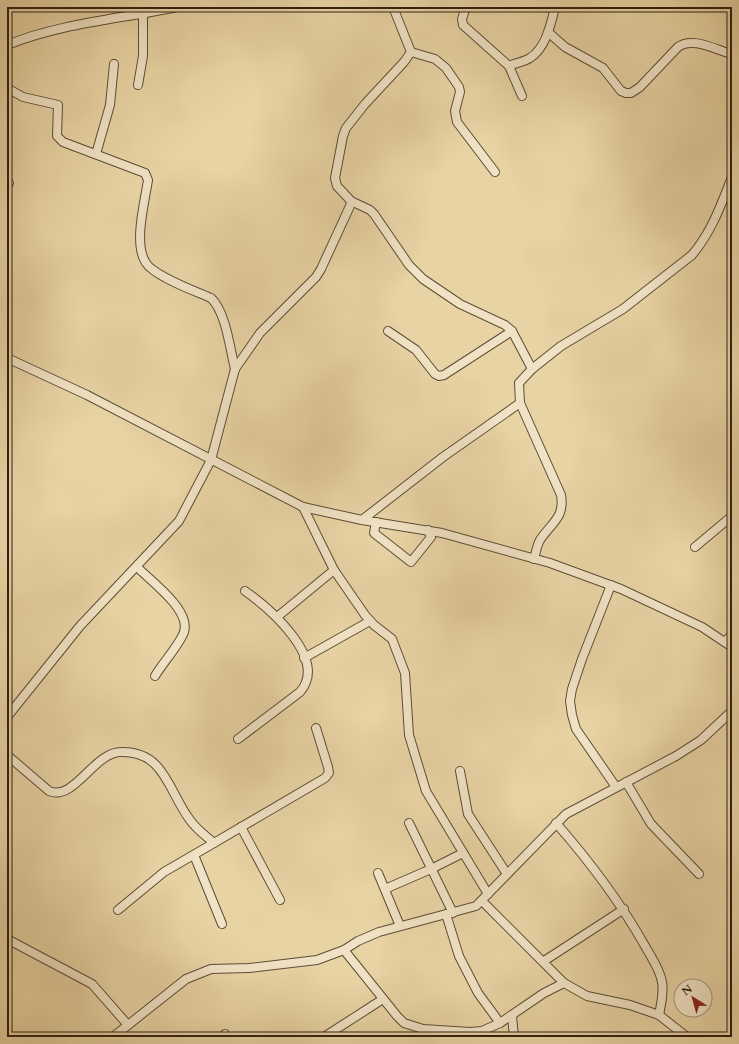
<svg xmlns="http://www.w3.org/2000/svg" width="739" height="1044" viewBox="0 0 739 1044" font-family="Cardo,serif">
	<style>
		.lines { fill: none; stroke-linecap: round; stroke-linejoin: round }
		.street-casing { stroke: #5c4d36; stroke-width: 10 }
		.street { stroke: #f0e2c4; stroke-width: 8 }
	</style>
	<rect width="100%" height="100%" fill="#e8d3a4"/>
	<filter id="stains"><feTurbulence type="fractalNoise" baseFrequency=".005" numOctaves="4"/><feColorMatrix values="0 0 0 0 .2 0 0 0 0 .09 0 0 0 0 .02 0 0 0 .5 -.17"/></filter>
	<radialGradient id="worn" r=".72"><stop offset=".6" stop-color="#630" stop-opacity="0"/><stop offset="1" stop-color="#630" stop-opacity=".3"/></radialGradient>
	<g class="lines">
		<g class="street-casing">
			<g id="street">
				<path d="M466 7 462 19 463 25 509 66 522 96"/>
				<path d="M548 32 565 47 603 68 621 91 626 93H631L640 87 678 47C692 36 716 50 732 54"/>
				<path d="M7 45C61 23 120 19 177 7"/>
				<path d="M411 52 435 59 446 68 459 87 460 92 455 111 457 122 495 172"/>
				<path d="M509 66C515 63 524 62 530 58 546 48 551 24 555 7"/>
				<path d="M138 85 143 56V14"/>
				<path d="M7 88 23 97 58 105 57 136 63 142 145 173 148 180C145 201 133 244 146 263 154 276 195 291 211 298 226 312 230 349 235 369"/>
				<path d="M96 154 110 105 114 64"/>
				<path d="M7 182 9 183"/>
				<path d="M351 201 370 210 374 214 409 265 423 279 460 304 505 325 512 331 532 369"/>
				<path d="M388 331 416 350 435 374 439 376 444 375 512 331"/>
				<path d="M7 358 87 395 303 507 362 520 442 533 550 563 621 589 702 627 732 647"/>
				<path d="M303 507 334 570 365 615 374 625 392 639 405 673 409 735 426 791 488 894"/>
				<path d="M362 520 443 457 520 403"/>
				<path d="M376 522 374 533 411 562 431 537 428 530"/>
				<path d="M695 547 732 516"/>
				<path d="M534 559C536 552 537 545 540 540 551 523 565 518 561 495L520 403 519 383 532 369 561 346 623 309 692 255C712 231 721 205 732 177"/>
				<path d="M137 567C151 581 191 610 184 632 180 644 162 664 155 676"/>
				<path d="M611 585 582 659 572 689 570 701 572 715 576 729 616 787"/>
				<path d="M277 617 334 570"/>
				<path d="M725 642 732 634"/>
				<path d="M304 658 370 621"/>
				<path d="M7 717 80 626 179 521 211 460 235 369 260 333 316 277 321 269 350 206 351 201 337 186 335 178 343 136 346 128 365 104 404 62 411 52 393 7"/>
				<path d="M238 739 300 692C329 659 269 608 245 591"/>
				<path d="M7 755 49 791C74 802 94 752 121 752 165 751 168 791 190 820 196 829 206 836 214 843L325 778 329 773 328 767 316 728"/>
				<path d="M460 771 468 814 507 874"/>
				<path d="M626 782 651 824 699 874"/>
				<path d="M409 823 453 913"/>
				<path d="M556 823C591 863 619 900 645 946 651 957 660 969 662 982 664 993 661 1004 659 1015"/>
				<path d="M241 827 280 900"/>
				<path d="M194 855 222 924"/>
				<path d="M378 873 400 926"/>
				<path d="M385 889 431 869 463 853"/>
				<path d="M482 901 564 983 587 996 630 1005 659 1015 687 1037"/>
				<path d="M118 910 164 872 214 843"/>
				<path d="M446 914 459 956 478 993 500 1023"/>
				<path d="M7 939 92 984 128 1025"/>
				<path d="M344 950 397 1016 404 1023 423 1029 470 1032 482 1031 500 1023 544 993 564 983"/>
				<path d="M544 961 624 909"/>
				<path d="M512 1016 514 1037"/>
				<path d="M225 1034 227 1037"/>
				<path d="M113 1037 186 979 211 969 249 968 317 960 344 950 358 941 379 932 476 906 566 814 676 756 701 740 732 711"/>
				<path d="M324 1037 383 999"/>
			</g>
		</g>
		<use href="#street" class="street"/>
	</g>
	<rect width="739" height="1044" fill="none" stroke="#e8d3a4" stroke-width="24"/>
	<rect x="8" y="8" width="723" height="1028" fill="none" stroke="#2d2012" stroke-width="2"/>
	<rect x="12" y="12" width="715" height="1020" fill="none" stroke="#2d2012"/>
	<g transform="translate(693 998) rotate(323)"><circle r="19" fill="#f0e2c4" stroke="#a2947d"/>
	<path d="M0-3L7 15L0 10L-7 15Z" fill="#8f2418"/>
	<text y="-6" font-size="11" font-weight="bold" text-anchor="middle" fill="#2d2012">N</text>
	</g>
	<rect width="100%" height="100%" filter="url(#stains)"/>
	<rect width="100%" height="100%" fill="url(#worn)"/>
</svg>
